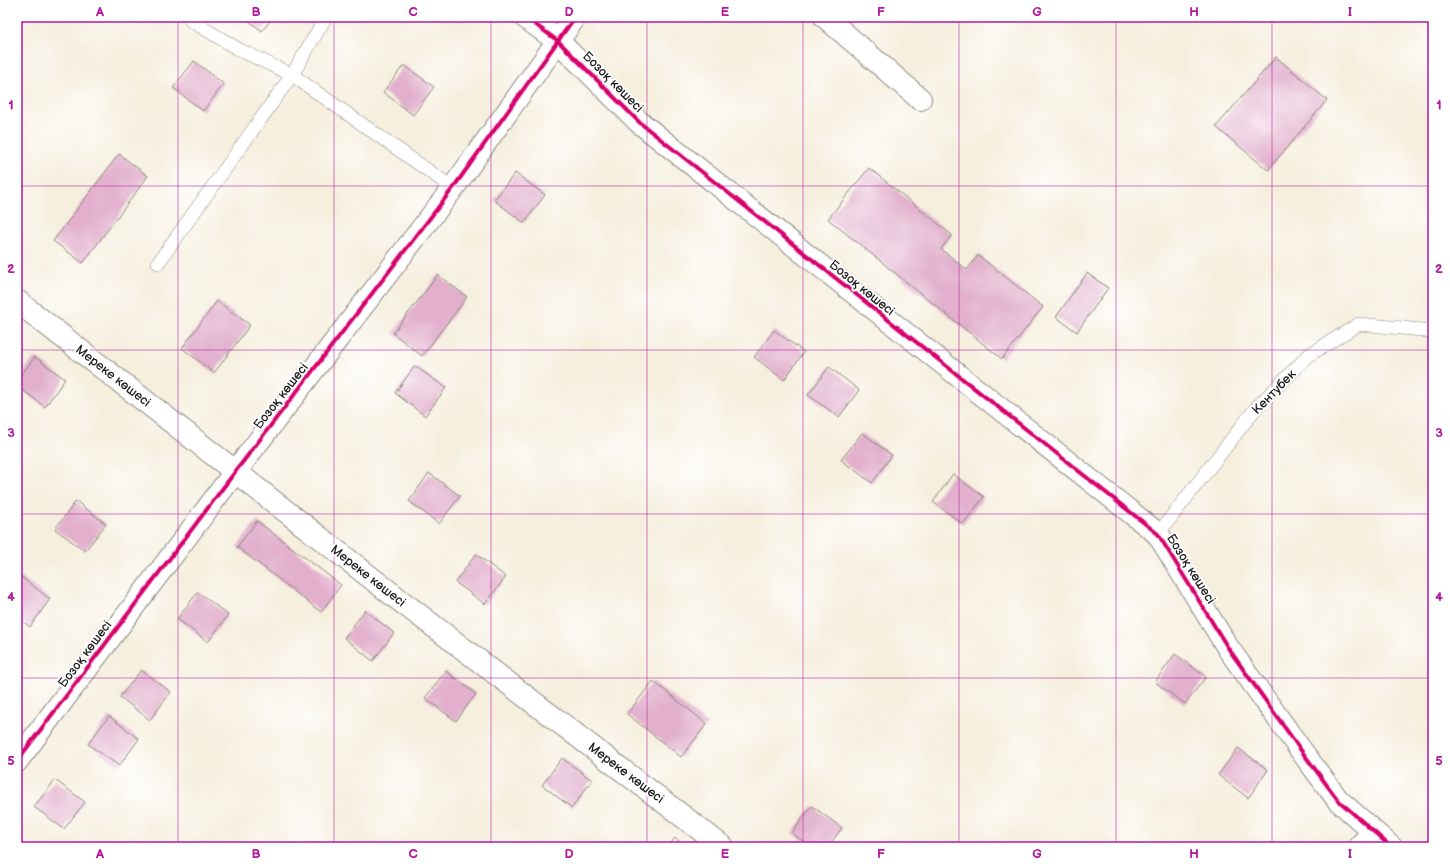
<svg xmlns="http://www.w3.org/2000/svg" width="1450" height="864" viewBox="0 0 1450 864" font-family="'Balsamiq Sans',sans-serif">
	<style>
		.building { fill: #e2b0cd }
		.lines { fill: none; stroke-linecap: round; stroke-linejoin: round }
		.lane-casing { stroke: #89867d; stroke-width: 14 }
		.street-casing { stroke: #89867d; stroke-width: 24 }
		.lane { stroke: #fff; stroke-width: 13 }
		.street { stroke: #fff; stroke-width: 22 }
		.cycleway-casing { stroke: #fff; stroke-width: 6 }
		.cycleway { stroke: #d6006c; stroke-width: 4 }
		.grid { fill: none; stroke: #b5179e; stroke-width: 1; stroke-opacity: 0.55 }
		.labels { text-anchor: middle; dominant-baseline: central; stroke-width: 4; stroke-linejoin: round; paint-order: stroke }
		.street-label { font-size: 13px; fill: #1c1c1c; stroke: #fff }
		.neatline { fill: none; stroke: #b5179e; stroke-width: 1.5 }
		.grid-label { font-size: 13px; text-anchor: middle; font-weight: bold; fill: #b5179e }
	</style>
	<rect width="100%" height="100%" fill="#fff"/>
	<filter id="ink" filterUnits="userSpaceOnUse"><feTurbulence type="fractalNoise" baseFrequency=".025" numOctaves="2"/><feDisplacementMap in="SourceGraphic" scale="8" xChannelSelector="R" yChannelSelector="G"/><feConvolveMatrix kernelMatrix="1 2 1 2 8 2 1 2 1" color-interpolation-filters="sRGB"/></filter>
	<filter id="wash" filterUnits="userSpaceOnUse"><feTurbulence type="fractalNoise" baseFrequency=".012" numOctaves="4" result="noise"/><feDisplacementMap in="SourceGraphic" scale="16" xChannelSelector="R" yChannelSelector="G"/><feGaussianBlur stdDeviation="0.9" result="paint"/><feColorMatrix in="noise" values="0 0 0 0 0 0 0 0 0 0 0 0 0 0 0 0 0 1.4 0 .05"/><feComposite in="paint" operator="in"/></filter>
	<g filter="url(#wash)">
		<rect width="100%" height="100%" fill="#f6efde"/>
		<g id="blocks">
			<g class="building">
				<path d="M244 17H273L262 31Z"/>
				<path d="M1276 57 1327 100 1268 170 1216 127Z"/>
				<path d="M194 61 224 84 203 111 173 88Z"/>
				<path d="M404 65 434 87 413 115 383 92Z"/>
				<path d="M119 154 148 176 83 263 53 241Z"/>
				<path d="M869 168 952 235 941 249 967 270 978 255 1043 307 1002 359 828 219Z"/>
				<path d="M515 173 545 195 524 223 494 200Z"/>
				<path d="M1087 273 1108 288 1077 332 1056 317Z"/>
				<path d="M438 275 467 297 422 356 393 333Z"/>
				<path d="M217 301 250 325 214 373 182 348Z"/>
				<path d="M774 330 804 352 784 380 754 357Z"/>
				<path d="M35 357 65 379 45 407 17 386V380Z"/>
				<path d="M415 366 446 388 425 416 395 393Z"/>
				<path d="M829 367 859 390 839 417 808 395Z"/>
				<path d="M862 433 892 455 872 483 841 460Z"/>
				<path d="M429 473 460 496 439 524 409 501Z"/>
				<path d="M953 474 984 497 963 524 933 502Z"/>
				<path d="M76 501 106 524 85 551 55 529Z"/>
				<path d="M257 521 341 585 321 612 237 547Z"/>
				<path d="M476 554 506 577 485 604 455 582Z"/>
				<path d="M20 576 50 599 30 627 17 617V581Z"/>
				<path d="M198 592 228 615 208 642 177 619Z"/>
				<path d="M365 610 394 633 373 661 344 638Z"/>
				<path d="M1175 654 1206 677 1185 704 1155 682Z"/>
				<path d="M141 670 171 692 150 720 120 697Z"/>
				<path d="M446 671 476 694 456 721 425 698Z"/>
				<path d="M653 681 707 724 681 757 627 714Z"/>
				<path d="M109 716 139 739 119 766 88 744Z"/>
				<path d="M1238 748 1268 770 1248 798 1218 775Z"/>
				<path d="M562 758 592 780 572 808 542 785Z"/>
				<path d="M55 780 85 802 64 829 34 807Z"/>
				<path d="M812 806 842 828 828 847H811L792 833Z"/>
				<path d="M675 838 687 847H668Z"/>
			</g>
		</g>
	</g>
	<g filter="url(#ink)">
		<use href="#blocks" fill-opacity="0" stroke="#89867d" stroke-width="1"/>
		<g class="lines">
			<g class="lane-casing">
				<g id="lane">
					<path d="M192 17 190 20 238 49 292 75 453 188"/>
					<path d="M158 263 292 75 326 17"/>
					<path d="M1158 534 1256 408 1309 355 1359 324 1422 330 1433 333"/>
				</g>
			</g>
			<g class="street-casing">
				<g id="street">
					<path d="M525 17 558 41 639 122 1158 534 1228 648 1300 749 1338 800 1391 847"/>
					<path d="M825 17 920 99"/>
					<path d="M17 301 402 602 723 847"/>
					<path d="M17 761 235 472 453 188 575 17"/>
					<path d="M1359 847 1373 832"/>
				</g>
			</g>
			<use href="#lane" class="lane"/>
			<use href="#street" class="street"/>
			<g class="cycleway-casing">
				<g id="cycleway">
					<path d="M525 17 558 41 639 122 1158 534 1228 648 1300 749 1338 800 1391 847"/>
					<path d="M17 761 235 472 453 188 575 17"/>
				</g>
			</g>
			<use href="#cycleway" class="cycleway"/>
		</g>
	</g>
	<path class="grid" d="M178 17V847M334 17V847M491 17V847M647 17V847M803 17V847M959 17V847M1116 17V847M1272 17V847M17 186H1433M17 350H1433M17 514H1433M17 678H1433"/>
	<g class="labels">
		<g class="street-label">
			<text transform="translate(613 82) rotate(45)">Бозоқ көшесі</text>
			<text transform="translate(862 288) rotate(39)">Бозоқ көшесі</text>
			<text transform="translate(113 376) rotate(38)">Мереке көшесі</text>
			<text transform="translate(1274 392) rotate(-46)">Кентубек</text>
			<text transform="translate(281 396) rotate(-52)">Бозоқ көшесі</text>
			<text transform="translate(1191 569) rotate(58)">Бозоқ көшесі</text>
			<text transform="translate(368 576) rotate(38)">Мереке көшесі</text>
			<text transform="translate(85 654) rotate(-53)">Бозоқ көшесі</text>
			<text transform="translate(626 773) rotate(37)">Мереке көшесі</text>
		</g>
	</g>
	<rect width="1450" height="864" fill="none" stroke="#fff" stroke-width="44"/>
	<rect x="22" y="22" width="1406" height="820" class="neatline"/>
	<g class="grid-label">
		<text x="100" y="16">A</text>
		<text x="256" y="16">B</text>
		<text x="413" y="16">C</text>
		<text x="569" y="16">D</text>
		<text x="725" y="16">E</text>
		<text x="881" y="16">F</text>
		<text x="1037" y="16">G</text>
		<text x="1194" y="16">H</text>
		<text x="1350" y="16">I</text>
		<text x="11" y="109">1</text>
		<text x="1439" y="109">1</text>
		<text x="11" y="273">2</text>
		<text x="1439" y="273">2</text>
		<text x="11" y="437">3</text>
		<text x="1439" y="437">3</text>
		<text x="11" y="601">4</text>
		<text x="1439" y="601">4</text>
		<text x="11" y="765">5</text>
		<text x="1439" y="765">5</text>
		<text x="100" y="858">A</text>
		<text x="256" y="858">B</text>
		<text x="413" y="858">C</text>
		<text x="569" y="858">D</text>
		<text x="725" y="858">E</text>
		<text x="881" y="858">F</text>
		<text x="1037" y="858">G</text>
		<text x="1194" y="858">H</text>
		<text x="1350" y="858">I</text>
	</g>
</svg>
